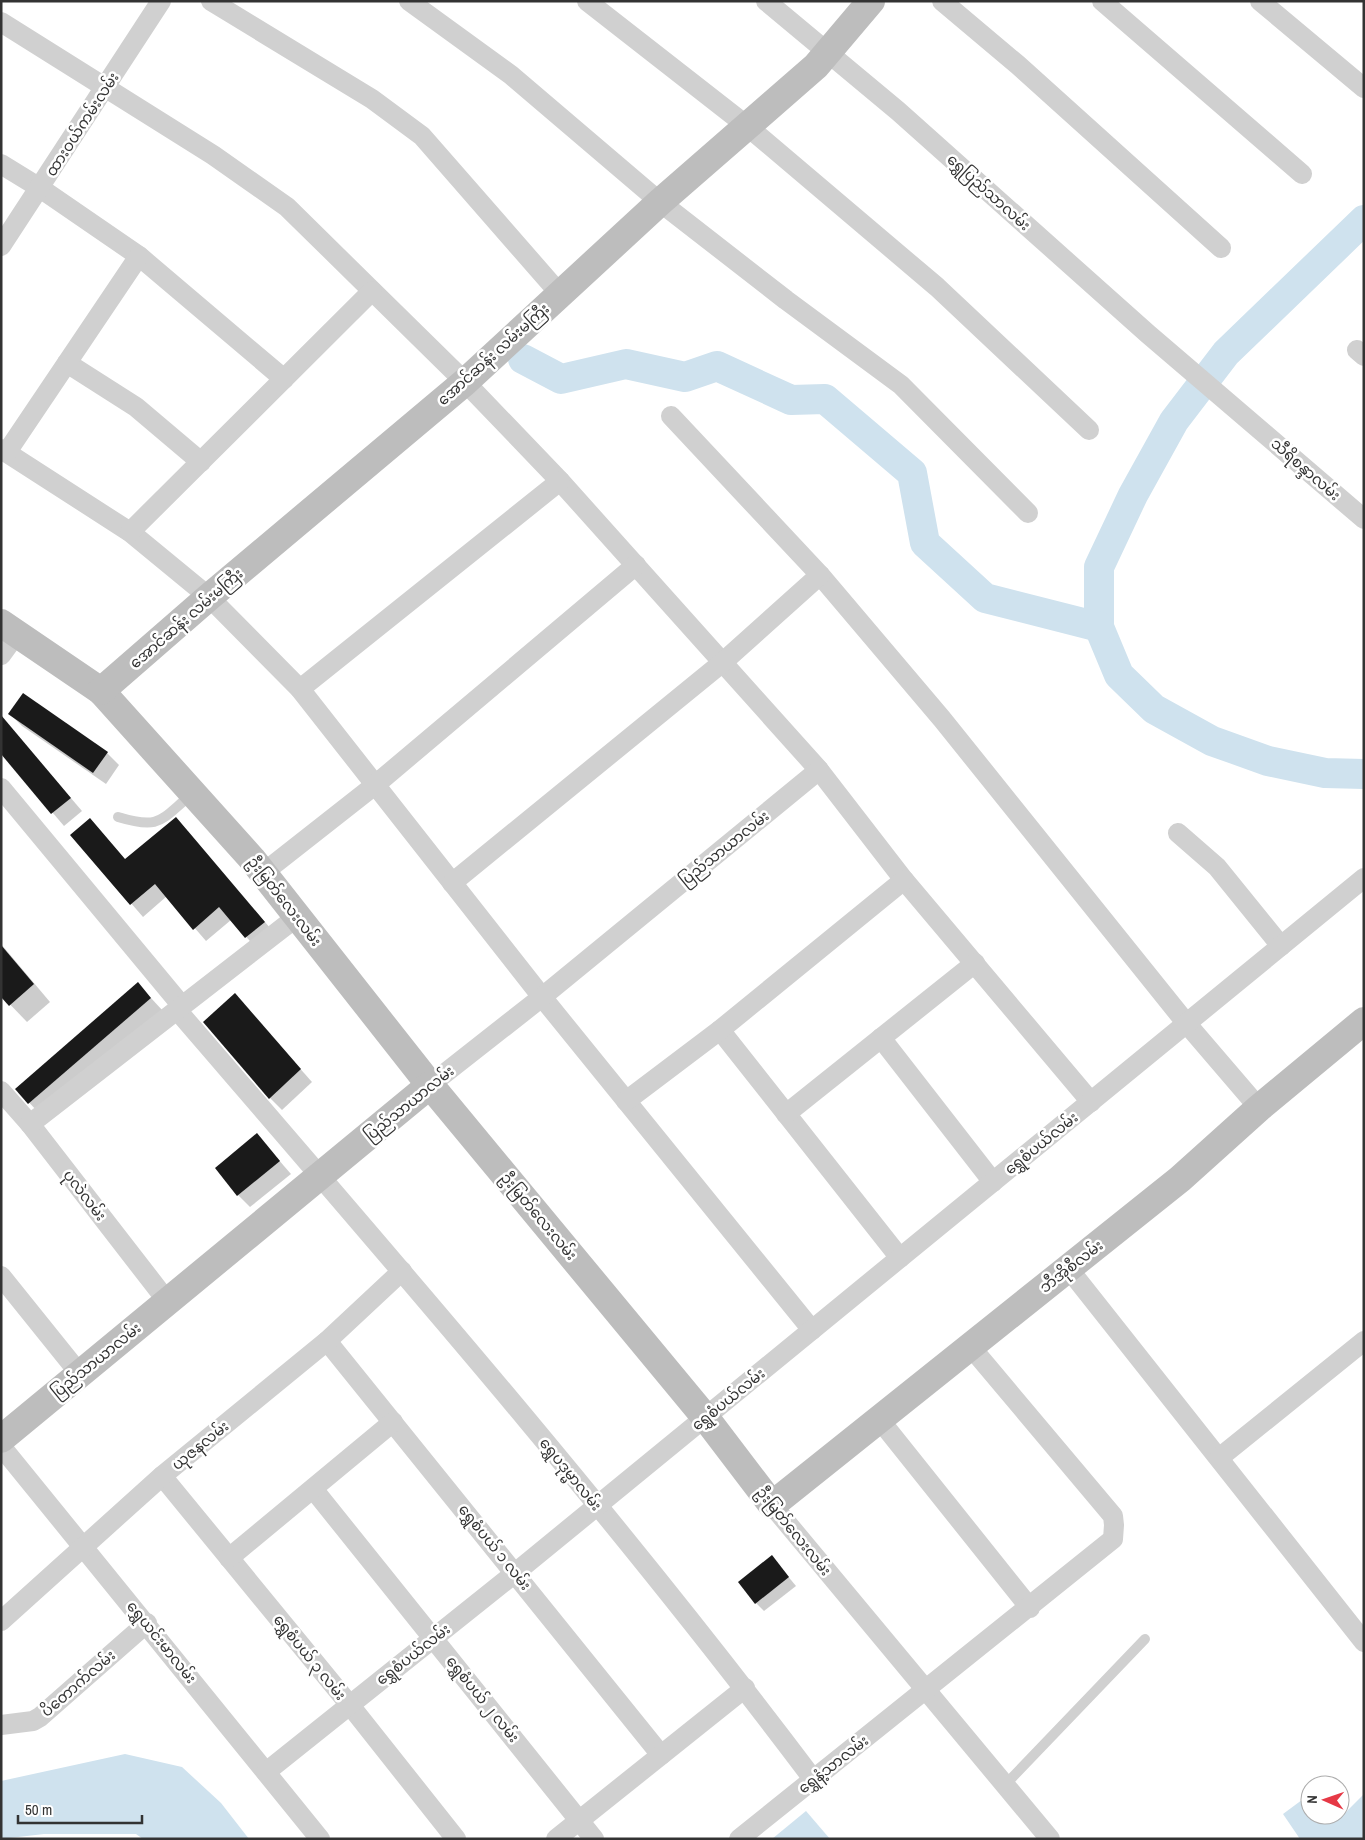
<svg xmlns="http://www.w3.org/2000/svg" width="1365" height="1840" viewBox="0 0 1365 1840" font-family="'Archivo Narrow','Noto Sans Myanmar',sans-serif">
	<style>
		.water { fill: #cfe2ee }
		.shadow { fill: #0003 }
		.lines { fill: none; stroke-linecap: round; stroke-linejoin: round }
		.river { stroke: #cfe2ee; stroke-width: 30 }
		.building { fill: #1a1a1a }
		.lane { stroke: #d0d0d0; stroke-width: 10 }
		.street { stroke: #d0d0d0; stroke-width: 20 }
		.secondary { stroke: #bdbdbd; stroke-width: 28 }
		.labels { text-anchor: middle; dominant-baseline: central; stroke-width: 5; stroke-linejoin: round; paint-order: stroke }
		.street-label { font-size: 15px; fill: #333; stroke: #fff }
	</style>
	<rect width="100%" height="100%" fill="#fff"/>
	<g class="water">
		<path d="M125 1754 182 1767 221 1803 249 1839H143L136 1834H44L1 1839V1781Z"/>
		<path d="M1310 1794V1815H1340V1807L1345 1813 1364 1794V1839H1300L1283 1814Z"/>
		<path d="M806 1811 830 1839H772Z"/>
	</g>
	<g class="shadow">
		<path d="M10 714 107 753 119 765 106 784 22 726Z"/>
		<path d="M5 721 82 811 64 826 1 752Z"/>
		<path d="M188 831 276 935 258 950 231 920 206 941 167 896 143 917 72 835 126 860Z"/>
		<path d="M1 944 50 1002 27 1022 1 995Z"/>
		<path d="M138 984 163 1011 42 1116 16 1089Z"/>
		<path d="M235 995 312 1082 282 1110 270 1098Z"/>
		<path d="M257 1135 291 1174 250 1207 238 1195Z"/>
		<path d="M772 1557 796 1586 764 1611 756 1603Z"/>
	</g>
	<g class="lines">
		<g class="river">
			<path d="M1364 220 1226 353 1174 421 1133 495 1099 567V627L1119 675 1154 709 1212 741 1268 761 1325 773 1364 774"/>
			<path d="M523 359 561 379 626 364 685 377 717 366 791 400 825 399 912 473 925 543 985 598 1099 627"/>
		</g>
	</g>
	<g class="building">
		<path d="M23 693 108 752 93 773 8 714Z"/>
		<path d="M1 715 71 798 51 814 1 754Z"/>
		<path d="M176 817 265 922 245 938 219 907 193 930 155 884 130 905 70 835 90 818 125 859Z"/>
		<path d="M1 945 34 984 9 1006 1 997Z"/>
		<path d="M138 982 151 998 28 1104 15 1089Z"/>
		<path d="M235 993 301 1069 269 1099 203 1022Z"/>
		<path d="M257 1133 280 1161 237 1196 215 1168Z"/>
		<path d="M772 1555 789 1577 755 1604 738 1582Z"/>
	</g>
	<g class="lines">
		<g class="lane">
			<path d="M118 817C161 830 160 820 192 794"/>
			<path d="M1005 1785 1145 1639"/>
		</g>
		<g class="street">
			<path d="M211 1 372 99 422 136 560 294"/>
			<path d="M409 1 511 75 660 202 786 300 901 385 1028 513"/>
			<path d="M587 1 747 126 937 287 1089 430"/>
			<path d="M766 1 898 111 1148 334 1364 519"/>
			<path d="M942 1 1018 65 1221 248"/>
			<path d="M1102 1 1302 174"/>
			<path d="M1260 1 1364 88"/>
			<path d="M1 22 213 155 287 207 465 382 560 481 819 770 904 880 1091 1102"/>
			<path d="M1 164 40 188 139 256 284 379"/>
			<path d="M1 246 161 1"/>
			<path d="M1357 350 1364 356"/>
			<path d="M67 363 136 407 201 462"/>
			<path d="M1 449 130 532 209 597 300 689 542 997 812 1330"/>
			<path d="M7 452 139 256"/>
			<path d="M130 532 372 291"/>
			<path d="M820 575 942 719 1187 1024 1259 1108"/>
			<path d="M1 655 17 633"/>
			<path d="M300 689 560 481"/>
			<path d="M1 788 182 1006"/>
			<path d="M1178 833 1217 867 1281 946"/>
			<path d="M263 873 375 785 636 565"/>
			<path d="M452 883 723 662 820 575 671 416"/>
			<path d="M177 1010C394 1262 613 1513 813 1779"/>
			<path d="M720 1030 900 1258"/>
			<path d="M881 1038 993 1182"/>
			<path d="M430 1085 542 997 819 770"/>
			<path d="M1 1091 30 1124 167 1301"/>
			<path d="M626 1101 720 1030 904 880"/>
			<path d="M786 1114 975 963"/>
			<path d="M30 1124 298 916"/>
			<path d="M1068 1268 1364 1642"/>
			<path d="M1 1276 79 1373"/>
			<path d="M327 1341 661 1755"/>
			<path d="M879 1419 1030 1608"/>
			<path d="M1 1446 320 1839"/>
			<path d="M1219 1458 1364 1341"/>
			<path d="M162 1476 349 1704 456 1839"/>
			<path d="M314 1490 594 1839"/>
			<path d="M772 1505 1050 1839"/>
			<path d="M229 1558 393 1422"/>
			<path d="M1 1621 162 1476 327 1341 402 1271"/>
			<path d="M1 1725 33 1721 40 1717 147 1623"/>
			<path d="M266 1772 515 1573 1364 878"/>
			<path d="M556 1839 745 1688"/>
			<path d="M739 1839 1113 1539 1114 1525 1113 1516 970 1346"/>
		</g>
		<g class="secondary">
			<path d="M1 623 101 691 252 859 430 1085 705 1417 772 1505 1180 1179 1259 1108 1364 1021"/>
			<path d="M101 691 209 597 465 382 660 202 816 66 871 1"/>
			<path d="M1 1439 430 1085"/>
		</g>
	</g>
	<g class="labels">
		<g class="street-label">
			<text transform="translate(82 124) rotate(-57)">ထားဝယ်ကမ်းလမ်း</text>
			<text transform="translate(989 192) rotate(42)">ရွှေပြည်သာလမ်း</text>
			<text transform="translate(493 354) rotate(-42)">အောင်ဆန်း လမ်းမကြီး</text>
			<text transform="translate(1306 469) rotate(41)">သီရိစန္ဒာလမ်း</text>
			<text transform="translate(186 618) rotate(-41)">အောင်ဆန်း လမ်းမကြီး</text>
			<text transform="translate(724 848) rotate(-39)">ပြည်သာယာလမ်း</text>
			<text transform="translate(285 901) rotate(52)">ဦးမြတ်လေးလမ်း</text>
			<text transform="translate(409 1103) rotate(-39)">ပြည်သာယာလမ်း</text>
			<text transform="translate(1041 1143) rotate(-39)">ရွှေစံပယ်လမ်း</text>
			<text transform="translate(85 1195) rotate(52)">ပုလဲလမ်း</text>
			<text transform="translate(539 1216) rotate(50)">ဦးမြတ်လေးလမ်း</text>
			<text transform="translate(1071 1266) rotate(-38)">ဘီအိုစီလမ်း</text>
			<text transform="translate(96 1360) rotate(-39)">ပြည်သာယာလမ်း</text>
			<text transform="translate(728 1399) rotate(-39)">ရွှေစံပယ်လမ်း</text>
			<text transform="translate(200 1445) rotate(-39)">ယုဇနလမ်း</text>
			<text transform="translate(571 1474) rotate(51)">ရွှေပဒုမ္မာလမ်း</text>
			<text transform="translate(794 1531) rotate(51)">ဦးမြတ်လေးလမ်း</text>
			<text transform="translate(495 1547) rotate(51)">ရွှေစံပယ် ၁ လမ်း</text>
			<text transform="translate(162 1642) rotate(51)">ရွှေယင်းမာလမ်း</text>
			<text transform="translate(413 1654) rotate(-38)">ရွှေစံပယ်လမ်း</text>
			<text transform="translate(310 1657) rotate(51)">ရွှေစံပယ် ၃ လမ်း</text>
			<text transform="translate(78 1683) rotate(-41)">ပိတောက်လမ်း</text>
			<text transform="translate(483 1699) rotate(51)">ရွှေစံပယ် ၂ လမ်း</text>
			<text transform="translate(833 1764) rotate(-38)">ရွှေနံ့သာလမ်း</text>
		</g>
	</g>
	<rect width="1365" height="1840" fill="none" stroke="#333333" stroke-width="5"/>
	<g transform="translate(1325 1800) rotate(272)"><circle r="24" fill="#ffffff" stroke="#adadad"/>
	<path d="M0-4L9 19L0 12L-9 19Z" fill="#e63946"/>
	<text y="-8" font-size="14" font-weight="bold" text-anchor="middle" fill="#333333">N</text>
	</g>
	<path d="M18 1815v8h124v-8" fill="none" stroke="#333333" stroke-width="2.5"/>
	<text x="25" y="1815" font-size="15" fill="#333333" stroke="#ffffff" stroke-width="4" paint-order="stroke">50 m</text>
</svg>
